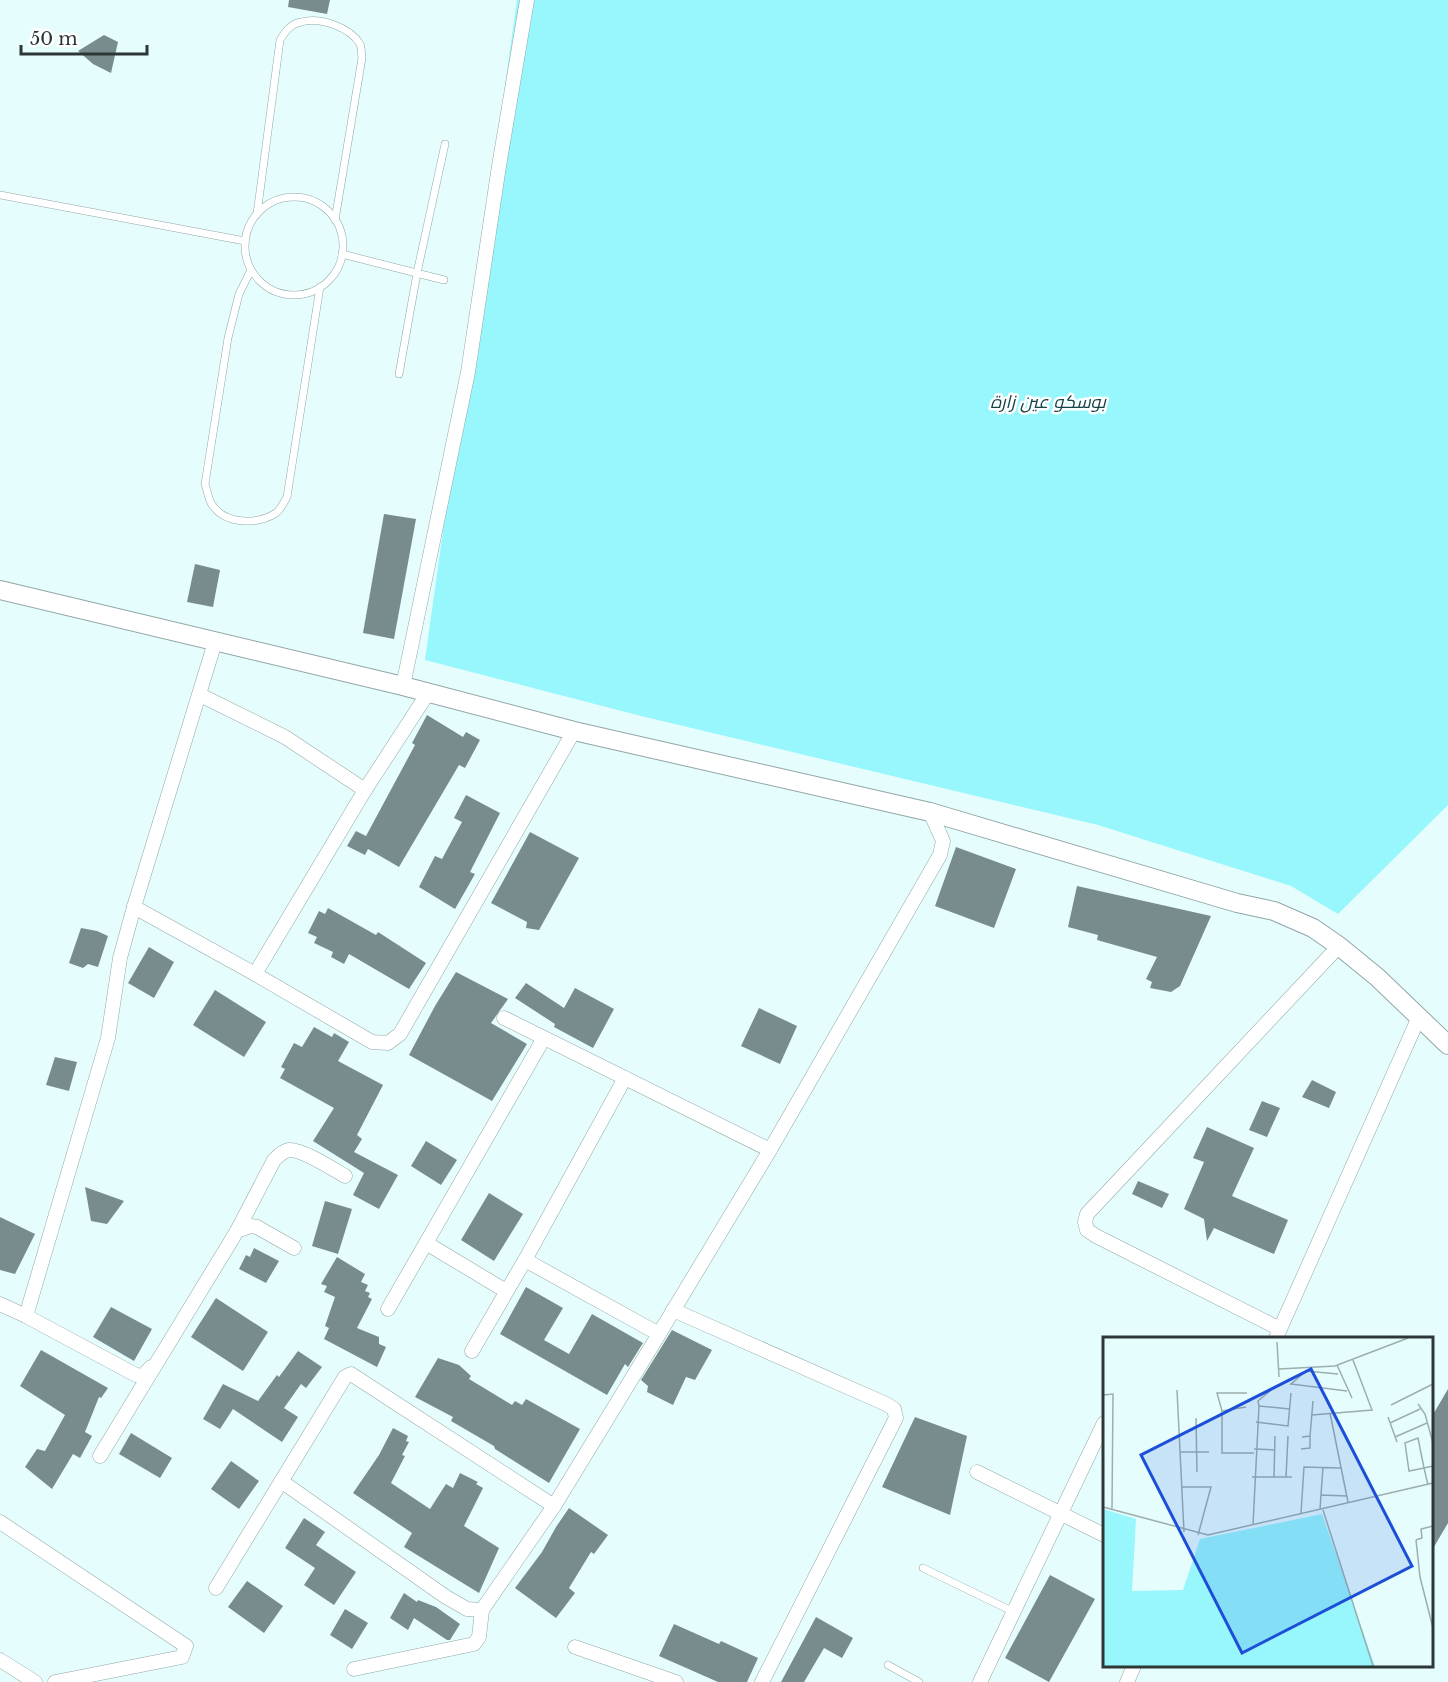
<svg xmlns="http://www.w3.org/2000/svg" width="1448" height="1682" viewBox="0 0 1448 1682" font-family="'Libre Baskerville',Cairo,serif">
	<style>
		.green { fill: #97f7fc }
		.building { fill: #788c8d }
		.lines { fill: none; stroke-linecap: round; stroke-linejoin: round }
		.lane-casing { stroke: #91a6a7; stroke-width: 8 }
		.street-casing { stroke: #91a6a7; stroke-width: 15 }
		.secondary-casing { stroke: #91a6a7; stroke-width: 20 }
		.lane { stroke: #fff; stroke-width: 7 }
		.street { stroke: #fff; stroke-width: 14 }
		.secondary { stroke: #fff; stroke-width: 18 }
		.labels { text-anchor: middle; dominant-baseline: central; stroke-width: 5; stroke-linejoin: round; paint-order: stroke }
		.park-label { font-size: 18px; font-style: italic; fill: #164446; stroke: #fff }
		.inset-road { fill: none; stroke: #9caeae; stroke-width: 1.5 }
		.view { fill: #1d4ed8; fill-opacity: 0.15; stroke: #1d4ed8; stroke-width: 3 }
		.inset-edge { fill: none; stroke: #2e3737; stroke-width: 3 }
	</style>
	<rect width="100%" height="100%" fill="#e6fdfe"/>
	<path class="green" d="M517 0H1448V805L1338 914 1291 886 1098 825 641 716 425 660Z"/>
	<g class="building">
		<path d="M289 0H330L327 14 288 7Z"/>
		<path d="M104 35 118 42 111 73 93 64 78 51Z"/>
		<path d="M384 514 416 519 394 639 363 633Z"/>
		<path d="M195 564 220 570 213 607 187 602Z"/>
		<path d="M427 715 463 737 466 732 480 740 465 768 459 765 399 867 368 849 365 855 347 846 356 831 366 836 415 745 412 743Z"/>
		<path d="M466 795 500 813 470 872 475 874 455 909 419 887 435 856 442 859 462 822 454 818Z"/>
		<path d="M530 832 579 858 539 930 526 928 527 922 491 903Z"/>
		<path d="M956 847 1016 869 994 928 935 906Z"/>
		<path d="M1077 886 1211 916 1180 986 1171 992 1150 988 1152 982 1146 979 1157 957 1097 940 1098 935 1068 927Z"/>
		<path d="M328 908 376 935 378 932 426 963 409 989 349 954 344 964 331 957 333 952 314 943 317 937 308 933 319 911 325 914Z"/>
		<path d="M81 928 97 931 108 936 98 967 88 964 83 968 69 963Z"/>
		<path d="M149 947 174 962 154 998 128 983Z"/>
		<path d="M456 972 508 999 491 1023 527 1044 492 1101 409 1055 435 1006Z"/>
		<path d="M526 983 564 1008 575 988 614 1009 593 1048 554 1027 555 1024 515 998Z"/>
		<path d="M215 990 266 1022 244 1057 193 1025Z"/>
		<path d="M759 1008 797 1026 780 1064 741 1046Z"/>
		<path d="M314 1027 332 1037 334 1033 349 1042 338 1061 383 1085 357 1135 362 1139 354 1152 398 1175 379 1209 353 1195 364 1173 313 1141 334 1108 280 1078 285 1069 281 1067 294 1043 302 1047Z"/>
		<path d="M55 1057 77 1062 69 1091 46 1085Z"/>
		<path d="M1312 1080 1336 1092 1329 1108 1302 1097Z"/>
		<path d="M1262 1101 1280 1108 1267 1137 1249 1130Z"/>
		<path d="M1207 1127 1254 1148 1232 1196 1288 1220 1274 1254 1214 1228 1207 1241 1204 1219 1184 1209 1204 1162 1193 1158Z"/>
		<path d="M426 1141 457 1160 441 1185 411 1166Z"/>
		<path d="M1138 1181 1169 1194 1162 1208 1132 1194Z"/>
		<path d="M85 1187 124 1201 107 1224 91 1221Z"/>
		<path d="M489 1193 523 1214 494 1261 461 1240Z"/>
		<path d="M325 1201 352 1209 338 1254 312 1246Z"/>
		<path d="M0 1217 35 1234 15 1274 0 1270Z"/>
		<path d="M254 1248 279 1261 266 1283 239 1269 246 1255 250 1257Z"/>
		<path d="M337 1257 365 1274 361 1282 368 1285 365 1291 370 1293 368 1297 372 1299 357 1328 379 1337V1344L386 1347 377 1367 324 1339 329 1328 325 1326 335 1297 324 1292 327 1286 321 1284Z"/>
		<path d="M526 1287 563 1308 544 1340 569 1354 592 1314 643 1343 628 1367 625 1364 607 1395 500 1334Z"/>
		<path d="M216 1298 268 1332 243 1371 191 1337Z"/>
		<path d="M111 1307 152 1329 134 1361 93 1337Z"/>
		<path d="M672 1330 712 1350 695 1380 686 1377 673 1405 647 1392 648 1386 641 1380Z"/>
		<path d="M41 1350 108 1388 101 1398 99 1397 85 1432 92 1436 80 1458 73 1454 52 1489 25 1467 37 1449 45 1451 65 1415 20 1386Z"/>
		<path d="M298 1351 322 1367 306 1388 301 1384 284 1408 298 1417 282 1442 233 1409 220 1429 203 1419 223 1384 258 1401 277 1375 279 1377Z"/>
		<path d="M438 1358 459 1365 471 1376 469 1379 512 1405 515 1401 522 1405 526 1399 580 1429 549 1483 495 1449 494 1446 451 1421 453 1417 415 1397Z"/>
		<path d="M1448 1389V1523L1431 1552V1418Z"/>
		<path d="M915 1417 967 1436 950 1515 882 1487Z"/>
		<path d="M393 1428 408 1436 406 1441 409 1442 402 1455 405 1456 391 1483 430 1509 446 1484 453 1488 460 1473 478 1482 476 1484 483 1488 464 1526 499 1548 479 1593 404 1547 412 1533 353 1493 379 1455Z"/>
		<path d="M131 1433 172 1458 160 1478 119 1454Z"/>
		<path d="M231 1461 259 1481 239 1509 211 1489Z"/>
		<path d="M569 1508 608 1535 594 1554 591 1552 569 1588 575 1593 556 1618 515 1588 542 1552 556 1527Z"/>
		<path d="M304 1518 325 1532 316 1545 356 1572 334 1605 304 1585 315 1568 285 1548Z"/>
		<path d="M1050 1575 1095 1599 1049 1682 1005 1658Z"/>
		<path d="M247 1581 283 1606 264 1633 228 1607Z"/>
		<path d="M404 1593 417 1602 418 1600 436 1607 460 1624 450 1640H447L414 1618 408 1630 390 1618Z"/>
		<path d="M345 1609 368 1623 352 1649 330 1635Z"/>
		<path d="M816 1617 853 1638 842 1658 824 1648 804 1682H781Z"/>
		<path d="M674 1624 719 1644 721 1641 758 1658 747 1682H718L659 1656Z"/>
	</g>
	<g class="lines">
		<g class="lane-casing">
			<g id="lane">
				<path d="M0 195 245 241"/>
				<circle cx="294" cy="246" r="49"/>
				<path d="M257 214 280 40C285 32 290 24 301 22 320 17 350 27 360 44 362 48 361 53 362 58L335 220"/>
				<path d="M342 254 444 280"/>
				<path d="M251 270 239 294 228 338 205 484C207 490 208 497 211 503 224 525 257 525 276 513 281 509 284 502 287 497L320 287"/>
				<path d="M399 374 417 273 445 144"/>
				<path d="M923 1568 1014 1612"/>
				<path d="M888 1665 919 1682"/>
			</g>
		</g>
		<g class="street-casing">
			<g id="street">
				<path d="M403 686 468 372 499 166 527 0"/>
				<path d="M200 695 285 737 365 790"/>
				<path d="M134 907 255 974 372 1042 388 1043 400 1034 574 731"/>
				<path d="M255 974 365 790 428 693"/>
				<path d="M504 1018 770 1150"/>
				<path d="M237 1231 274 1160C278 1156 283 1151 289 1150 302 1149 333 1169 345 1176"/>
				<path d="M426 1243 506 1291"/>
				<path d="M525 1260 659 1334"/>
				<path d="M0 1304 26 1316 136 1375 143 1376 151 1367"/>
				<path d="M388 1309 544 1038"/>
				<path d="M673 1310 886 1404 894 1409 896 1418 762 1682"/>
				<path d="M26 1316 108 1038 120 958 134 907 215 642"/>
				<path d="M1280 1329 1096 1236 1087 1230 1085 1222 1087 1214 1339 946"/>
				<path d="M1276 1338 1419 1017"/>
				<path d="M472 1351 525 1260 625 1078"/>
				<path d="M100 1456 237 1231 251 1226 257 1227 294 1248"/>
				<path d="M977 1472 1104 1535"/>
				<path d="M281 1481 446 1597 467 1609 482 1610 554 1506 659 1334 770 1150 940 855 943 841 930 812"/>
				<path d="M0 1522 186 1646 182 1657 55 1682"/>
				<path d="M216 1588 345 1377 351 1374 554 1506"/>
				<path d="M575 1647 676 1682"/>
				<path d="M0 1660 35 1682"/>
				<path d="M354 1669 474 1644 479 1637 482 1610"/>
				<path d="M980 1682 1104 1423"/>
				<path d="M1127 1682 1134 1666"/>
			</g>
		</g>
		<g class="secondary-casing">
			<path id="secondary" d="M0 590 403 686 574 731 930 812 1237 903 1274 911 1313 928 1339 946 1377 977 1448 1045"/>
		</g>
		<use href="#lane" class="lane"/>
		<use href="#street" class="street"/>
		<use href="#secondary" class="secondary"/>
	</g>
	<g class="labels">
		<g class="park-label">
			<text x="1048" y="402">بوسكو عين زارة</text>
		</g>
	</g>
	<g transform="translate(1103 1337)">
		<rect width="330" height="330" fill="#e6fdfe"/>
		<path d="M0 172 33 182 29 254 80 253 97 202 219 177 272 329H0Z" fill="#97f7fc"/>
		<path class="inset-road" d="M174 5 176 40M234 28 249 61M176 32 232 29 305 1M235 37 203 34 188 47 244 54M74 53 81 195M0 58 10 57 9 172M315 67 322 77 330 106M288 68 330 47M156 69 155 64 167 54M143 70 119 74 114 56H144M119 74V116H151M227 76 245 165M209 78 269 73 250 23M285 80 294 105M93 81 94 135M153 85 185 89 188 56M287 86 317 72M199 100 207 99 210 64M292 100 324 86M151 112 172 113M198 112 207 111V99M77 115H106M149 140H189M171 140 172 99M183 140 185 99M325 148 321 131 315 101 302 106 306 134 321 131 330 129M79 150H108L95 198M218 158 244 159M0 170 105 198 330 146M217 172 220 130M220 173 270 329M198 176 201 130 238 131M150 188 156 69 187 72M313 203 319 201 318 192 330 189M313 203 317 240 330 291"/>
		<path class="view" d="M208 32 309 229 139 316 38 118Z"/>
		<rect width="330" height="330" class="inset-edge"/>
	</g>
	<path d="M21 45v9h126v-9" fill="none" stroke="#2e3737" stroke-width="3"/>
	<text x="30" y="45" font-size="18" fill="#2e3737" stroke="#ffffff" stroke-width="4.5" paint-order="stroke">50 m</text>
</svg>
